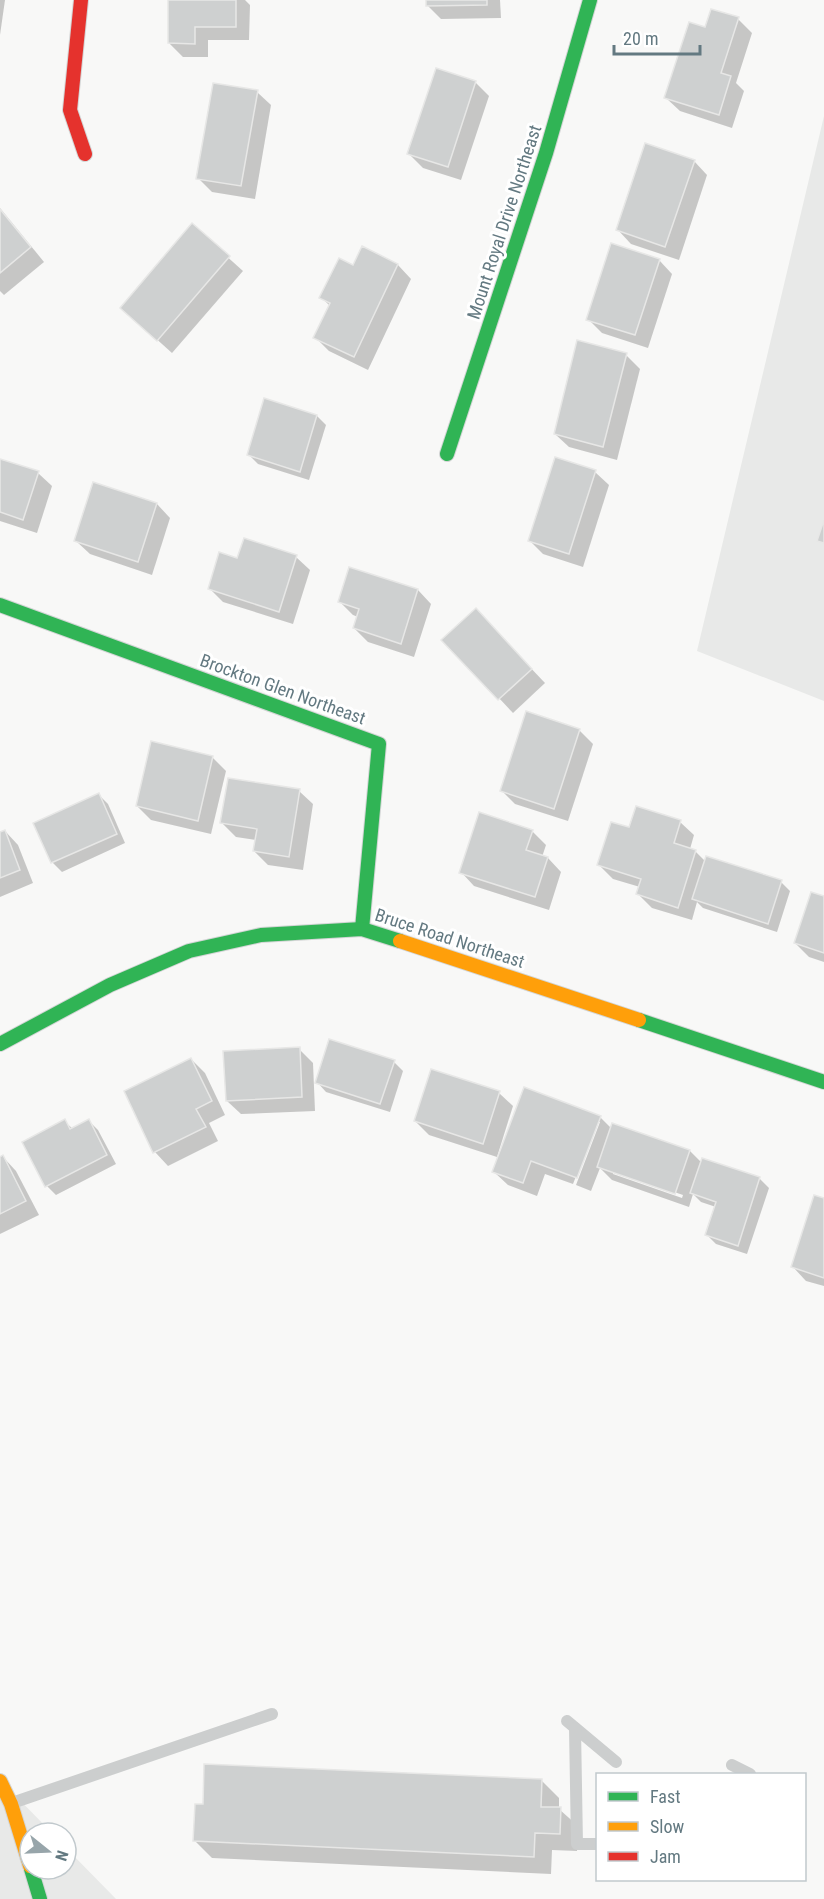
<svg xmlns="http://www.w3.org/2000/svg" width="824" height="1899" viewBox="0 0 824 1899" font-family="'Roboto Condensed',sans-serif">
	<style>
		.built { fill: #e8e9e8 }
		.shadow { fill: #0003; fill-rule: evenodd }
		.building { fill: #ced0d0; stroke: #e7e7e6; stroke-width: 1.5 }
		.lines { fill: none; stroke-linecap: round; stroke-linejoin: round }
		.fast-casing { stroke: #d3d5d5; stroke-width: 16 }
		.slow-casing { stroke: #d3d5d5; stroke-width: 16 }
		.jam-casing { stroke: #d3d5d5; stroke-width: 16 }
		.lane { stroke: #cccece; stroke-width: 12 }
		.fast { stroke: #30b455; stroke-width: 14 }
		.slow { stroke: #ff9f0a; stroke-width: 14 }
		.jam { stroke: #e5322d; stroke-width: 14 }
		.labels { text-anchor: middle; dominant-baseline: central; stroke-width: 6; stroke-linejoin: round; paint-order: stroke }
		.street-label { font-size: 18px; fill: #637981; stroke: #fff }
	</style>
	<rect width="100%" height="100%" fill="#f8f8f7"/>
	<g class="built">
		<path d="M824 116V701L697 651Z"/>
		<path d="M0 1780 52 1833H30V1869H66V1848L116 1899H0Z"/>
	</g>
	<g class="shadow">
		<path d="M0 0H5L0 35Z"/>
		<path d="M169 0H245L250 5 249 40H208V57H183L169 43Z"/>
		<path d="M428 0H500L501 18 441 19 428 6Z"/>
		<path d="M738 19 752 33 736 83 744 91 732 128 680 111 666 98 706 29Z"/>
		<path d="M475 82 489 96 461 180 423 168 409 154Z"/>
		<path d="M257 92 271 105 255 199 212 192 198 178Z"/>
		<path d="M694 161 707 175 679 260 631 244 618 230Z"/>
		<path d="M0 208 44 262 4 295 0 291Z"/>
		<path d="M193 226 243 271 172 353 122 308Z"/>
		<path d="M659 260 672 274 648 348 602 333 588 319Z"/>
		<path d="M398 265 411 279 368 370 329 351 315 337 330 306 321 297 353 267Z"/>
		<path d="M626 355 640 369 617 460 569 447 555 434Z"/>
		<path d="M317 416 326 425 309 480 258 464 248 454Z"/>
		<path d="M0 460 38 473 52 486 37 533 0 521Z"/>
		<path d="M595 472 609 485 583 567 543 554 530 541Z"/>
		<path d="M94 484 157 504 170 518 152 575 90 554 76 541Z"/>
		<path d="M296 557 310 570 293 624 223 602 209 588 238 560Z"/>
		<path d="M350 569 418 590 431 604 414 657 368 642 354 628 358 617 353 615 340 602Z"/>
		<path d="M489 624 545 683 513 713 444 640Z"/>
		<path d="M579 730 593 744 568 821 515 804 502 791Z"/>
		<path d="M152 743 213 758 226 771 211 834 151 820 137 806Z"/>
		<path d="M299 791 313 804 303 870 268 865 254 851 256 840 236 837 222 823Z"/>
		<path d="M99 795 108 804 125 843 62 872 53 863 35 823Z"/>
		<path d="M680 822 694 835 690 849 695 851 706 862 781 882 790 891 777 932 703 908 697 902 692 920 652 908 638 894 640 887 613 879 599 865 630 829Z"/>
		<path d="M5 831 18 845 33 883 0 897V833Z"/>
		<path d="M532 831 546 845 542 857 548 858 561 872 549 910 474 886 461 872Z"/>
		<path d="M824 898V962L809 957 795 943Z"/>
		<path d="M299 1049 313 1063 315 1111 241 1114 227 1101Z"/>
		<path d="M191 1059 205 1073 225 1115 209 1123 218 1141 168 1166 155 1152Z"/>
		<path d="M394 1062 403 1071 390 1112 326 1092 317 1082Z"/>
		<path d="M499 1093 513 1106 497 1157 429 1135 415 1121Z"/>
		<path d="M600 1117 612 1129 690 1151 702 1163 759 1178 769 1188 747 1254 716 1244 707 1235 716 1207 701 1202 693 1194 689 1207 612 1180 600 1168 591 1191 576 1185 600 1122H597L573 1184 545 1174 537 1196 508 1185 494 1172ZM613 1171 683 1195 682 1198 613 1174Z"/>
		<path d="M64 1121 73 1129 89 1121 98 1130 116 1164 56 1195 47 1186 24 1142Z"/>
		<path d="M3 1157 16 1171 39 1215 0 1234V1158Z"/>
		<path d="M824 1199V1286L806 1281 793 1267Z"/>
		<path d="M542 1781 559 1798V1809L578 1826 577 1851 552 1850 551 1874 212 1858 195 1841 204 1806Z"/>
	</g>
	<g class="building">
		<path d="M168 0H236V27H195V44L168 43Z"/>
		<path d="M426 0H487V5L426 6Z"/>
		<path d="M711 9 739 17 721 73 731 76 719 115 664 98 689 22 705 27Z"/>
		<path d="M436 68 476 81 448 167 407 154Z"/>
		<path d="M213 83 258 90 241 186 196 179Z"/>
		<path d="M645 143 695 160 665 247 616 230Z"/>
		<path d="M0 209 31 247 0 273Z"/>
		<path d="M192 223 230 256 157 341 120 308Z"/>
		<path d="M611 243 660 259 635 335 586 320Z"/>
		<path d="M362 246 398 264 354 357 313 338 330 303 319 298 339 258 353 265Z"/>
		<path d="M577 340 627 353 603 447 554 434Z"/>
		<path d="M264 398 317 415 300 472 247 455Z"/>
		<path d="M555 457 596 470 569 554 528 541Z"/>
		<path d="M0 459 39 471 23 520 0 512Z"/>
		<path d="M93 482 157 503 138 562 74 541Z"/>
		<path d="M824 520V543L817 541Z"/>
		<path d="M244 538 297 555 279 612 208 589 219 552 237 558Z"/>
		<path d="M349 567 418 589 401 644 353 628 359 609 338 602Z"/>
		<path d="M476 608 532 669 498 700 441 640Z"/>
		<path d="M526 711 580 729 554 809 500 791Z"/>
		<path d="M151 741 213 756 198 821 136 806Z"/>
		<path d="M228 778 300 789 289 857 253 851 257 829 220 823Z"/>
		<path d="M99 793 117 834 51 863 33 823Z"/>
		<path d="M636 806 681 820 674 843 696 850 678 908 636 894 641 879 597 865 611 822 629 827Z"/>
		<path d="M479 812 533 830 526 850 548 857 535 897 459 873Z"/>
		<path d="M5 830 20 870 0 878V832Z"/>
		<path d="M706 856 782 880 768 924 692 899Z"/>
		<path d="M811 892 824 896V953L794 943Z"/>
		<path d="M329 1039 395 1060 380 1104 315 1083Z"/>
		<path d="M300 1047 302 1097 226 1101 223 1051Z"/>
		<path d="M191 1058 212 1101 196 1109 206 1127 153 1153 124 1091Z"/>
		<path d="M431 1069 500 1091 483 1144 414 1121Z"/>
		<path d="M524 1087 601 1116 577 1178 531 1161 523 1183 492 1172Z"/>
		<path d="M65 1119 70 1129 89 1119 107 1155 45 1187 22 1142Z"/>
		<path d="M612 1123 690 1150 675 1194 597 1167Z"/>
		<path d="M3 1155 26 1201 0 1214V1157Z"/>
		<path d="M702 1158 760 1177 738 1246 705 1235 716 1202 690 1193Z"/>
		<path d="M814 1195 824 1198V1278L791 1267Z"/>
		<path d="M204 1764 542 1779 541 1807H561L560 1834 535 1833 534 1857 193 1841 195 1804H203Z"/>
	</g>
	<g class="lines">
		<g class="fast-casing">
			<g id="fast">
				<path d="M447 454 546 153 590 0"/>
				<path d="M0 605 379 744 362 929"/>
				<path d="M639 1020 824 1082"/>
				<path d="M0 1044 110 985 189 951 261 935 362 929 400 941"/>
				<path d="M31 1869 40 1899"/>
			</g>
		</g>
		<g class="slow-casing">
			<g id="slow">
				<path d="M400 941 639 1020"/>
				<path d="M0 1781 11 1804 30 1866"/>
			</g>
		</g>
		<g class="jam-casing">
			<path id="jam" d="M81 0 70 110 85 154"/>
		</g>
		<g class="lane">
			<path d="M567 1721 616 1762"/>
			<path d="M575 1728 577 1844H596"/>
			<path d="M732 1765 750 1774"/>
			<path d="M12 1803 272 1714"/>
		</g>
		<use href="#fast" class="fast"/>
		<use href="#slow" class="slow"/>
		<use href="#jam" class="jam"/>
	</g>
	<g class="labels">
		<g class="street-label">
			<text transform="translate(504 222) rotate(-72)">Mount Royal Drive Northeast</text>
			<text transform="translate(283 689) rotate(20)">Brockton Glen Northeast</text>
			<text transform="translate(450 938) rotate(18)">Bruce Road Northeast</text>
		</g>
	</g>
	<rect x="596" y="1773" width="210" height="108" fill="#ffffff" stroke="#c1c9cd" stroke-width="1.5"/>
	<rect x="608" y="1792" width="30" height="9" fill="#30b455" stroke="#c1c9cd" stroke-width="1.5"/>
	<text x="650" y="1803" font-size="18" fill="#637981">Fast</text>
	<rect x="608" y="1822" width="30" height="9" fill="#ff9f0a" stroke="#c1c9cd" stroke-width="1.5"/>
	<text x="650" y="1833" font-size="18" fill="#637981">Slow</text>
	<rect x="608" y="1852" width="30" height="9" fill="#e5322d" stroke="#c1c9cd" stroke-width="1.5"/>
	<text x="650" y="1863" font-size="18" fill="#637981">Jam</text>
	<g transform="translate(48 1851) rotate(108)"><circle r="28" fill="#ffffff" stroke="#c1c9cd" stroke-width="1.5"/>
	<path d="M0-4.5L10 22L0 15L-10 22Z" fill="#97a5aa"/>
	<text y="-9" font-size="16" font-weight="bold" text-anchor="middle" fill="#637981">N</text>
	</g>
	<path d="M614 45v9h86v-9" fill="none" stroke="#637981" stroke-width="3"/>
	<text x="623" y="45" font-size="18" fill="#637981" stroke="#ffffff" stroke-width="4.5" paint-order="stroke">20 m</text>
</svg>
